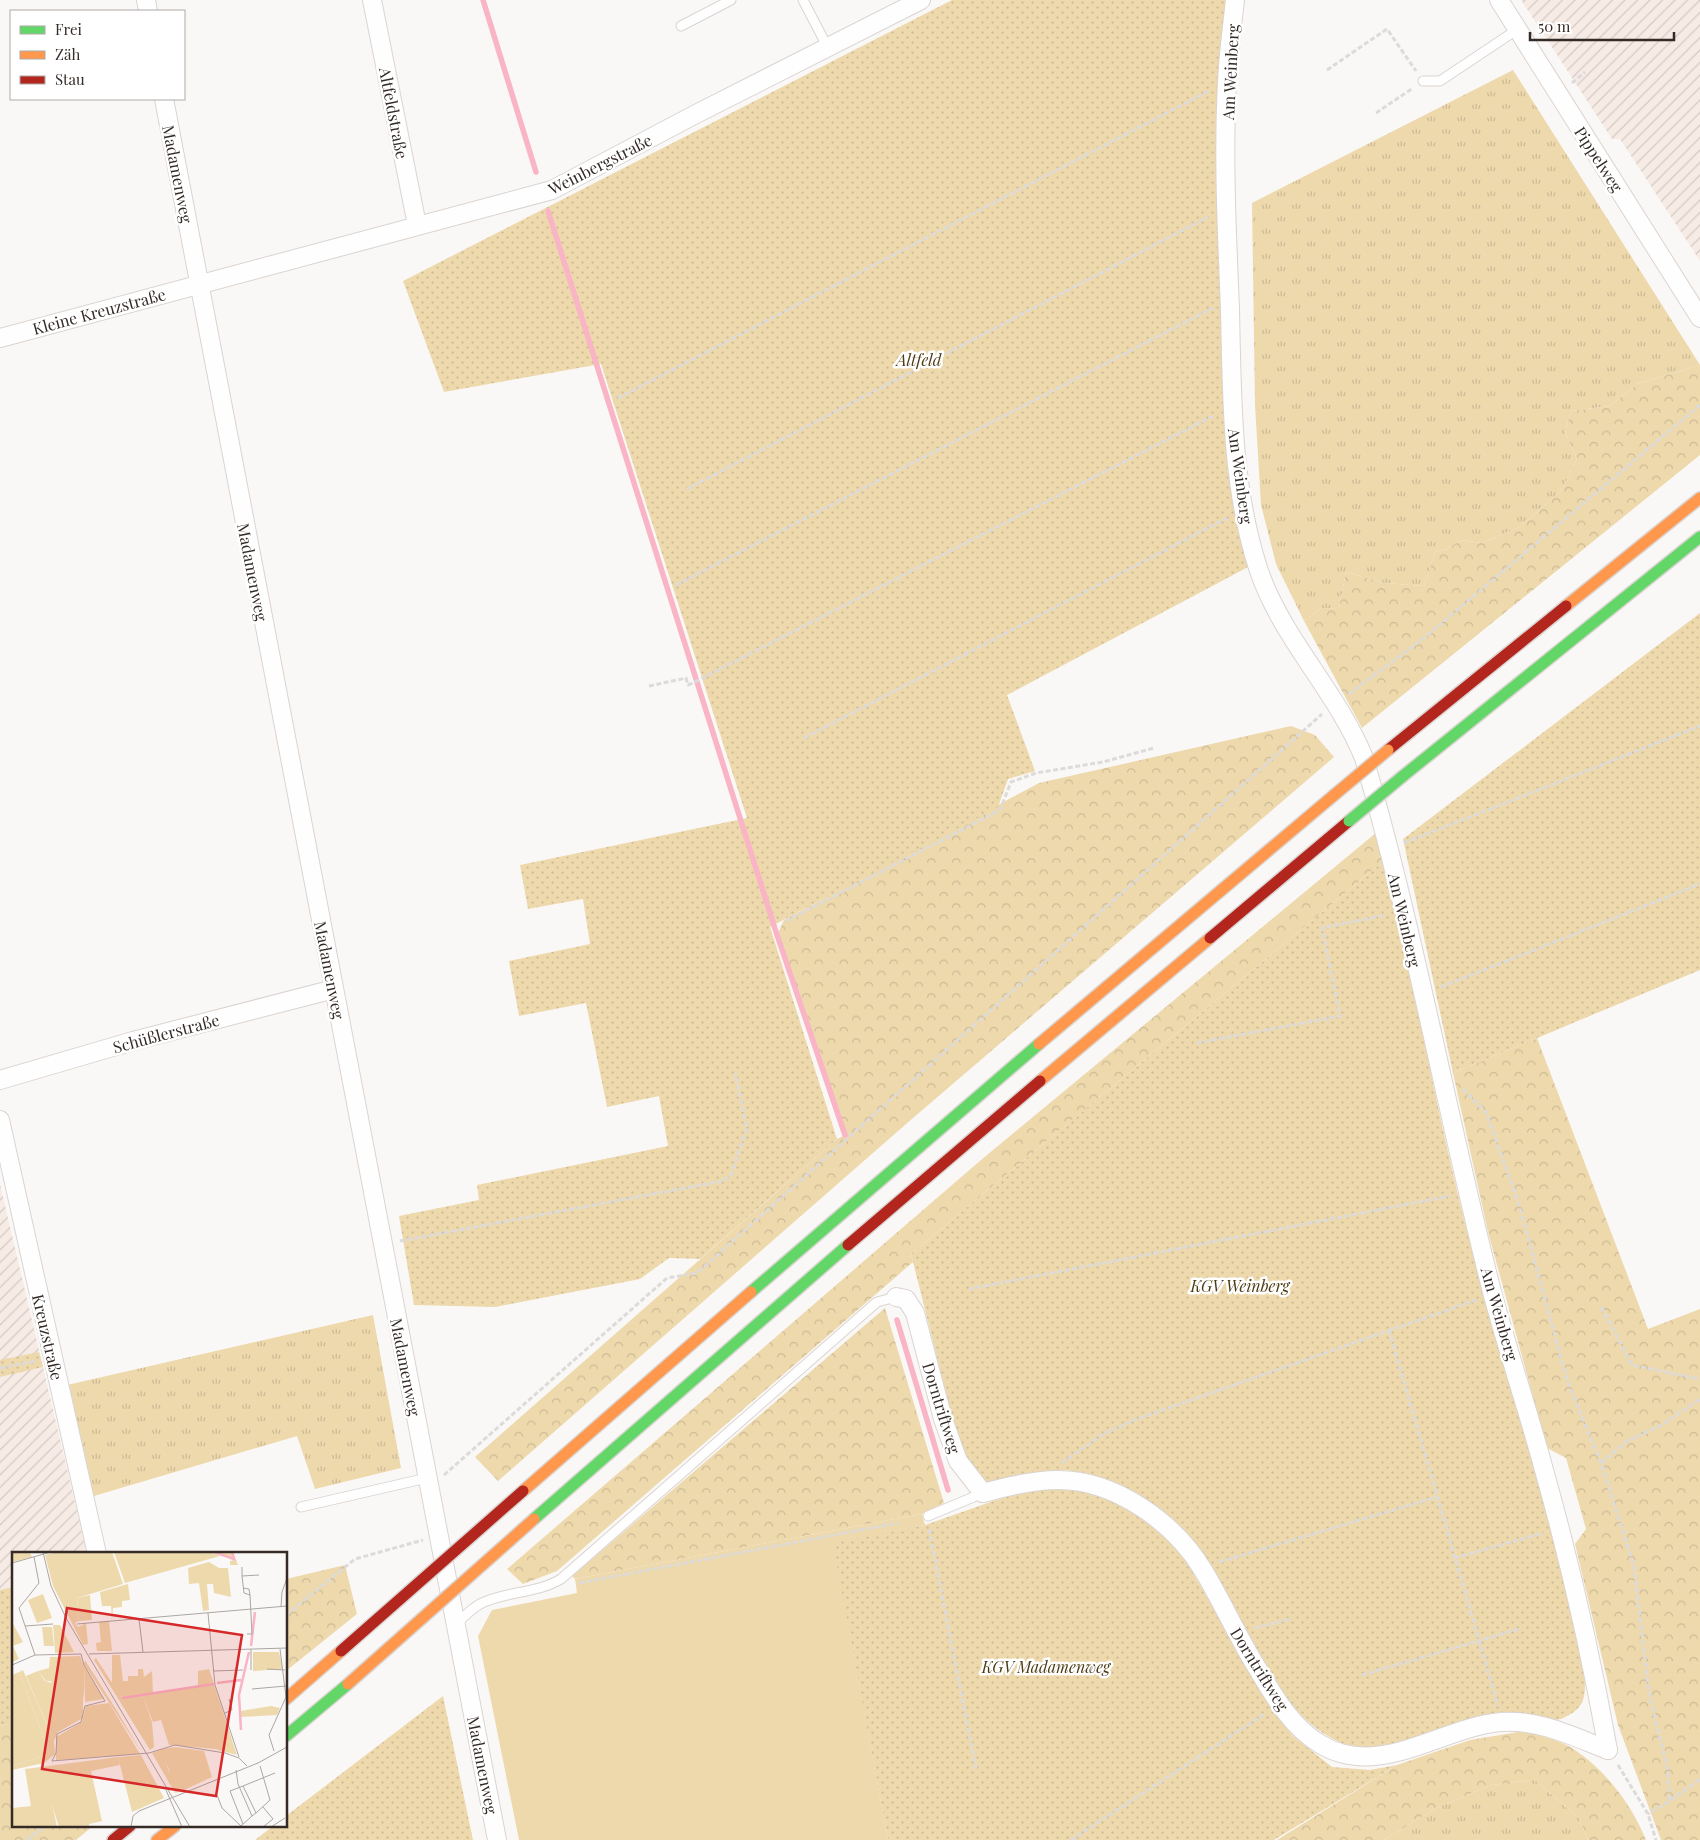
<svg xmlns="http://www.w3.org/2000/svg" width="1700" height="1840" viewBox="0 0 1700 1840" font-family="'Playfair Display',serif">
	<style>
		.industrial { fill: url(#industrial-furrows) }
		.grass { fill: url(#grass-tufts) }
		.forest { fill: url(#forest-crowns) }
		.garden { fill: url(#garden-dots) }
		.pitch { fill: #eed9ad }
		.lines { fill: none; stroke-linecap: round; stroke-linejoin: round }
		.stream { stroke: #f9b4c5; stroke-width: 5.5 }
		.lane-casing { stroke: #dad4d1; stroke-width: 11 }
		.street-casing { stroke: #dad4d1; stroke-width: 20 }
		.fast-casing { stroke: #dad4d1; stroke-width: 14 }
		.slow-casing { stroke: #dad4d1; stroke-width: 14 }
		.jam-casing { stroke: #dad4d1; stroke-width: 14 }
		.path { stroke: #dcdbda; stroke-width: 3; stroke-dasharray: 5 2.5; stroke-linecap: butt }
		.lane { stroke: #fefefe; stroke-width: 9 }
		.street { stroke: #fefefe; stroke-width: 18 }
		.fast { stroke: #63d668; stroke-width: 11 }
		.slow { stroke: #ff974d; stroke-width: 11 }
		.jam { stroke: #b3261e; stroke-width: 11 }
		.fast-bridge-casing { stroke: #dad4d1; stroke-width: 14; stroke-linecap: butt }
		.slow-bridge-casing { stroke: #dad4d1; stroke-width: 14; stroke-linecap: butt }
		.jam-bridge-casing { stroke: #dad4d1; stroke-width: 14; stroke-linecap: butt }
		.fast-bridge { stroke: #63d668; stroke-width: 11 }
		.slow-bridge { stroke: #ff974d; stroke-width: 11 }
		.jam-bridge { stroke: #b3261e; stroke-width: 11 }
		.labels { text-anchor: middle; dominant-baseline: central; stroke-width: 5; stroke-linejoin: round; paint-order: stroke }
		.street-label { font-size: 16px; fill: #342a26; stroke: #fff }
		.park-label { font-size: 16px; font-style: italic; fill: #4c3b13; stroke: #fff }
		.inset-river { fill: none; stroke: #f9b4c5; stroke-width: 2.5 }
		.inset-road { fill: none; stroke: #aba6a3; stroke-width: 1 }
		.view { fill: #d62828; fill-opacity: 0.15; stroke: #d62828; stroke-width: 2.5 }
		.inset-edge { fill: none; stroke: #342a26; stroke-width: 2.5 }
	</style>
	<defs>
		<pattern id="industrial-furrows" width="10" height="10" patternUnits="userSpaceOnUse" patternTransform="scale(1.25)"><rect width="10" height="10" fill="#f7ebe5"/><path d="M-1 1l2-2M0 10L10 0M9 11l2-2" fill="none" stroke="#d4cac4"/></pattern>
		<pattern id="grass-tufts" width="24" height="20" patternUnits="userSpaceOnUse" patternTransform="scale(1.25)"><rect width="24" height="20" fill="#eed9ad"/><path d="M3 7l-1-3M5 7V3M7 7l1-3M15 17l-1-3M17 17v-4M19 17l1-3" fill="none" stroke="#cdba95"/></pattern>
		<pattern id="forest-crowns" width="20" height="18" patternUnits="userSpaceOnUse" patternTransform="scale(1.25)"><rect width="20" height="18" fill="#eed9ad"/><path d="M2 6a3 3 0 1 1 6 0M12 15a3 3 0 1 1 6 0" fill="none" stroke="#cdba95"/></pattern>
		<pattern id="garden-dots" width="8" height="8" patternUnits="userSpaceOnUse" patternTransform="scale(1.25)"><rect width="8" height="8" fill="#eed9ad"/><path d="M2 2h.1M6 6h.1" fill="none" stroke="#cdba95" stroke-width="1.8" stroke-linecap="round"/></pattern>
	</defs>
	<rect width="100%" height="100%" fill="#faf8f6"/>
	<g class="industrial">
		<path d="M1521 0H1700V261L1620 139H1612Z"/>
		<path d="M0 1184 87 1554H14V1587L0 1590Z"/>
	</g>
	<g class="grass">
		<path d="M1513 70 1700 365 1637 384 1610 406 1571 411 1565 432 1577 459 1562 490 1520 527 1482 543 1461 540 1447 549 1435 552 1424 586 1384 583 1346 572 1339 608 1319 609 1304 621 1276 564 1261 505 1255 405 1252 203Z"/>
		<path d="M373 1315 401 1468 315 1489 297 1436 94 1496 67 1385Z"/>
		<path d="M1535 1780 1579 1818 1588 1840H1384L1436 1808 1491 1785Z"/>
	</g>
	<g class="forest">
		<path d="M1700 365V455L1362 728 1304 621 1319 609 1339 608 1346 572 1384 583 1424 586 1435 552 1447 549 1461 540 1482 543 1520 527 1562 490 1577 459 1565 432 1571 411 1610 406 1637 384Z"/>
		<path d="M1291 726 1315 735 1334 757 913 1118 498 1481 475 1457 837 1139 845 1135 777 935 784 920 1039 783Z"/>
		<path d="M1377 832 1386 859 911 1254 913 1262 557 1571 523 1584 507 1569 981 1160Z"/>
		<path d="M1537 1038 1648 1329 1700 1309V1840H1661L1618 1725 1575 1544 1586 1529 1566 1458 1547 1448 1488 1232 1453 1073Z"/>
		<path d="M885 1308 944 1503 922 1514 575 1579 572 1576Z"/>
		<path d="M345 1565 357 1614 286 1671V1579Z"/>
		<path d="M14 1723V1826H93L76 1840H0V1726Z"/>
		<path d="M1524 1731C1540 1736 1561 1740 1575 1750 1606 1771 1632 1805 1646 1840H1588L1579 1818 1535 1780 1491 1785 1436 1808 1384 1840H1277L1397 1765 1470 1740Z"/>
	</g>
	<g class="garden">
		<path d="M952 0H1229L1218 87 1221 211 1250 566 1007 695 1035 771 1008 779 998 807 770 927 837 1139 700 1259 669 1258 640 1279 495 1307 414 1305 399 1216 479 1200 477 1185 668 1146 659 1096 607 1107 586 1003 519 1016 509 961 590 944 583 899 528 909 520 865 747 818 601 364 444 392 403 281Z"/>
		<path d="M1700 613V970L1453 1073 1403 839Z"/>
		<path d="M1386 859C1418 1005 1444 1154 1485 1298 1511 1391 1541 1482 1563 1576 1572 1611 1585 1649 1585 1686 1585 1705 1577 1712 1561 1719L1377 1748C1368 1747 1356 1748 1347 1745 1265 1717 1237 1589 1183 1529 1167 1511 1145 1499 1124 1489 1105 1480 1084 1471 1063 1470 1042 1469 1006 1481 985 1486L959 1445 911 1254Z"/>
		<path d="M39 1352 43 1367 0 1377V1360Z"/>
		<path d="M1048 1488 1078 1489 1108 1498 1154 1525 1182 1554 1272 1709 1293 1736 1332 1767 1370 1770 1397 1765 1274 1840H888L832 1542 925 1525 1002 1498Z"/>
		<path d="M14 1587V1723L0 1726V1590Z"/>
		<path d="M443 1696 473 1840H255L273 1826H286V1816Z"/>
	</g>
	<path class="pitch" d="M922 1514 925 1525 833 1543 888 1840H519L478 1636 492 1610 577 1593 575 1579Z"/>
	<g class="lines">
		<g class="stream">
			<path d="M483 0 536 172"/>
			<path d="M548 211 777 935 845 1135"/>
			<path d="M897 1320 948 1490"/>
		</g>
		<g class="lane-casing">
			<g id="lane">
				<path d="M803 0 828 48"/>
				<path d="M681 26 731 0"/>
				<path d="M1423 81H1440L1518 29"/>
				<path d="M301 1507 427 1478"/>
				<path d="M928 1516 983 1493"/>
				<path d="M456 1624C463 1618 471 1609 480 1604 505 1591 536 1594 561 1579L877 1302 896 1297"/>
			</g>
		</g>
		<g class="street-casing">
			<g id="street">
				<path d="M146 0 148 11"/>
				<path d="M372 0 417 225"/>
				<path d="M1235 0C1232 28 1228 55 1227 83 1223 158 1227 234 1230 309 1232 396 1231 484 1258 568 1281 638 1337 691 1364 758 1415 934 1447 1115 1492 1292 1508 1352 1528 1410 1544 1470 1570 1562 1591 1655 1608 1750"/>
				<path d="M1499 0 1700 318"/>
				<path d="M164 99 497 1840"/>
				<path d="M0 338 552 190 696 114 921 0"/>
				<path d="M0 1080 133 1041 334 989"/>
				<path d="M0 1120 97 1554"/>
				<path d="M896 1297 906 1299 915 1313 943 1419 958 1461 983 1493C1008 1486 1033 1480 1058 1480 1115 1480 1174 1522 1203 1570 1223 1603 1238 1638 1259 1671 1275 1698 1292 1727 1320 1744 1379 1780 1441 1727 1501 1722 1539 1719 1574 1737 1608 1750"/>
			</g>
		</g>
		<g class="fast-casing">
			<g id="fast">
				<path d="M1403 776 1700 537"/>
				<path d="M751 1292 1039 1044"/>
				<path d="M534 1519 848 1245"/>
				<path d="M286 1736 348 1684"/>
			</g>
		</g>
		<g class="slow-casing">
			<g id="slow">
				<path d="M1566 606 1700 498"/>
				<path d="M1039 1044 1333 796"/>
				<path d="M1040 1081 1210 938"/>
				<path d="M523 1491 751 1292"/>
				<path d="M286 1699 341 1651"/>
				<path d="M157 1840 175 1826"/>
			</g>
		</g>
		<g class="jam-casing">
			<g id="jam">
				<path d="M1388 750 1566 606"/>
				<path d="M1210 938 1349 821"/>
				<path d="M848 1245 1040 1081"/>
				<path d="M113 1840 130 1826"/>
			</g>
		</g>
		<g class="path">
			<path d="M1327 70 1387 29 1416 71"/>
			<path d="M1572 83 1585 72"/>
			<path d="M1376 113 1413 88"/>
			<path d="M618 398 1209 91"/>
			<path d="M687 489 1208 217"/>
			<path d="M676 585 1213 308"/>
			<path d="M649 686 686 678 688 685 693 683 1215 415"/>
			<path d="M1349 694 1424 638 1700 405"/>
			<path d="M804 738 1227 518"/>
			<path d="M1404 843 1700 726"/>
			<path d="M786 921 1000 810 1011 782 1036 773 1103 762 1154 748"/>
			<path d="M1441 987 1700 884"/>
			<path d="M1197 1043 1340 1016 1322 928 1386 915"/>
			<path d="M1463 1089 1486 1112 1519 1204 1568 1383 1601 1463 1634 1566 1649 1693 1667 1766 1670 1801 1648 1814"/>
			<path d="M400 1241 723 1181 731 1175 747 1128 735 1073"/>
			<path d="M969 1289 1450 1196"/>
			<path d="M1601 1307 1632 1365 1700 1379"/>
			<path d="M1389 1330 1498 1706"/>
			<path d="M0 1368 36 1361"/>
			<path d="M1062 1463 1103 1434 1137 1419 1476 1300"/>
			<path d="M1601 1463 1626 1442 1663 1424 1700 1399"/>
			<path d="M444 1475 667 1278 697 1273 1322 714"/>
			<path d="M929 1529 976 1769"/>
			<path d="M1455 1558 1543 1533"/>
			<path d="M1219 1562 1437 1497"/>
			<path d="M579 1583 898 1523"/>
			<path d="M286 1615 355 1559 423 1540"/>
			<path d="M1255 1628 1290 1619"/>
			<path d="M1362 1675 1519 1629"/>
			<path d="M1618 1765 1648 1814 1656 1840"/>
			<path d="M1671 1800 1700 1779"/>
			<path d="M27 1840 45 1826"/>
			<path d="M1071 1840 1266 1713"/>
		</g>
		<use href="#lane" class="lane"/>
		<use href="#street" class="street"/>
		<use href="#fast" class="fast"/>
		<use href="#slow" class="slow"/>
		<use href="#jam" class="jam"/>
		<g class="fast-bridge-casing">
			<path id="fast-bridge" d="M1349 821 1403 776"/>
		</g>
		<g class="slow-bridge-casing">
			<g id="slow-bridge">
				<path d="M1333 796 1388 750"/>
				<path d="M348 1684 534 1519"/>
			</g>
		</g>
		<g class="jam-bridge-casing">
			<path id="jam-bridge" d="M341 1651 523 1491"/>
		</g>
		<use href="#fast-bridge" class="fast-bridge"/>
		<use href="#slow-bridge" class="slow-bridge"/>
		<use href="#jam-bridge" class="jam-bridge"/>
	</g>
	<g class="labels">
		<g class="street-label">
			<text transform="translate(1230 72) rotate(-87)">Am Weinberg</text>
			<text transform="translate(394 113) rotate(79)">Altfeldstraße</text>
			<text transform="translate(1599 159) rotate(57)">Pippelweg</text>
			<text transform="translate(600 164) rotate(-27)">Weinbergstraße</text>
			<text transform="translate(178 174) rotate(79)">Madamenweg</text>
			<text transform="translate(99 311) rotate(-15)">Kleine Kreuzstraße</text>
			<text transform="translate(1241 476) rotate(82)">Am Weinberg</text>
			<text transform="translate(253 572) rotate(79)">Madamenweg</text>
			<text transform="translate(1405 920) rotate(77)">Am Weinberg</text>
			<text transform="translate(330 970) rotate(79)">Madamenweg</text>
			<text transform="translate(166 1033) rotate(-15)">Schüßlerstraße</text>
			<text transform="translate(1500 1314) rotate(74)">Am Weinberg</text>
			<text transform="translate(48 1337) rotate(77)">Kreuzstraße</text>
			<text transform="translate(406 1367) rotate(79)">Madamenweg</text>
			<text transform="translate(942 1408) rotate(73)">Dorntriftweg</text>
			<text transform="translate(1260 1669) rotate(58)">Dorntriftweg</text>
			<text transform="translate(483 1765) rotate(79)">Madamenweg</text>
		</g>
		<g class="park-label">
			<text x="919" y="359">Altfeld</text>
			<text x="1240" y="1285">KGV Weinberg</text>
			<text x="1046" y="1666">KGV Madamenweg</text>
		</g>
	</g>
	<g transform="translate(12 1552)">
		<rect width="275" height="275" fill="#faf8f6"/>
		<path d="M102 0H198L208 4 113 31ZM197 10 207 16H216L219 45 202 41 201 32H195L197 58 191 59 187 31 177 32 176 16ZM97 69 100 99H85L84 91 89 90 87 70ZM7 120 38 202 0 214V123ZM163 195 192 199 200 225 170 239 165 225 160 224 153 209 151 197Z" fill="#eed9ad"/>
		<path d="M45 0H100L111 32 65 46 67 69 63 71 66 75 74 71 76 92 71 93 41 34 33 3ZM198 0H221L226 13H218V9L222 8ZM241 100H267L271 117 241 119ZM84 106 110 146 131 144 140 170 142 195 138 198 82 108ZM73 108 105 159 130 201 72 112ZM72 114 92 147 73 150ZM11 118 42 189 43 202 32 211 0 218V214L38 202 7 120ZM151 197 155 202 153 209 157 219 167 226 170 239 163 241 140 201ZM106 205 108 213 79 219 90 269 77 272V275H47L40 253 19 255 13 217Z" fill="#eed9ad"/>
		<path d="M0 0H18L20 5 0 10ZM116 32 118 48 110 49V55L101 56 100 67 99 54H90L88 40ZM78 43 80 68 67 69 65 46ZM0 70 11 90 1 94 7 107 0 110ZM41 73H48L62 100 43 101ZM100 103H108L111 129H116V124H126V117H131L132 125 140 119 141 142 186 135V119L197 117 225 203 203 197 157 193 149 168 141 170 130 142 109 145 100 131ZM26 119 33 129 71 139V166L46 180 42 189 14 124ZM97 151 128 202 44 208V185L70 170 74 154ZM259 154 268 156 265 163 229 165 228 159ZM129 203 152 246 120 260 106 205ZM40 252 45 275H0V256Z" fill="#eed9ad"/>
		<path d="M31 42 40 66 25 71 16 48ZM30 75H40L42 94H32ZM68 104 72 114V148L71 139 42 140 39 129H34L26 119 37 116 38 105Z" fill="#eed9ad"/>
		<path class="inset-river" d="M202 0 222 7 220 0M239 94 243 60M205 131 229 128M110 146 202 132M229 178 227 143 237 100"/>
		<path class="inset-road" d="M31 0 39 34 54 66 178 275M22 5 27 31 7 56 23 103M0 11 39 0M230 15V24L232 41 238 43 237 37 231 36M230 24 247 23M269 55 270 40 275 26M196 61 203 133 227 205M127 67 131 100M65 72 275 54M13 74 41 72M235 82H240L238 43M69 102 72 113 93 149 73 154 69 170 45 182 44 201 40 209 137 201 163 193 213 201 227 206 235 214M77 102 275 96M0 113 23 103 69 102M255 117 273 118M239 118V97M202 119 231 118M240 137 274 134M213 161 220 158 217 147M262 199 257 183 274 145 268 97M224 218 226 232 240 264 229 274M231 234 263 221M154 238 170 275M205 243 210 256 229 274M244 261 258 248 248 214M231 272 218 239 231 234 244 261 240 264M119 275 121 264 127 259 246 211 275 195M251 275 261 267 251 255M259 275 273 266"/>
		<path class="view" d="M55 56 230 83 204 244 30 217Z"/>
		<rect width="275" height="275" class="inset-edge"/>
	</g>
	<rect x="10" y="10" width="175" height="90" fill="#ffffff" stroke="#aeaaa8"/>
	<rect x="20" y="26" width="25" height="8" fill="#63d668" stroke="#aeaaa8"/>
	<text x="55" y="35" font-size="15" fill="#342a26">Frei</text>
	<rect x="20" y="51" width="25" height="8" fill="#ff974d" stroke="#aeaaa8"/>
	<text x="55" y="60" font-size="15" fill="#342a26">Zäh</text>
	<rect x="20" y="76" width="25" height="8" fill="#b3261e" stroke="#aeaaa8"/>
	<text x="55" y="85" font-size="15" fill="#342a26">Stau</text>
	<path d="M1530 32v8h144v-8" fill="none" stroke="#342a26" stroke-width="2.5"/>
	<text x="1538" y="32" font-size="15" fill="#342a26" stroke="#ffffff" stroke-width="4" paint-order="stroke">50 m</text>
</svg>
